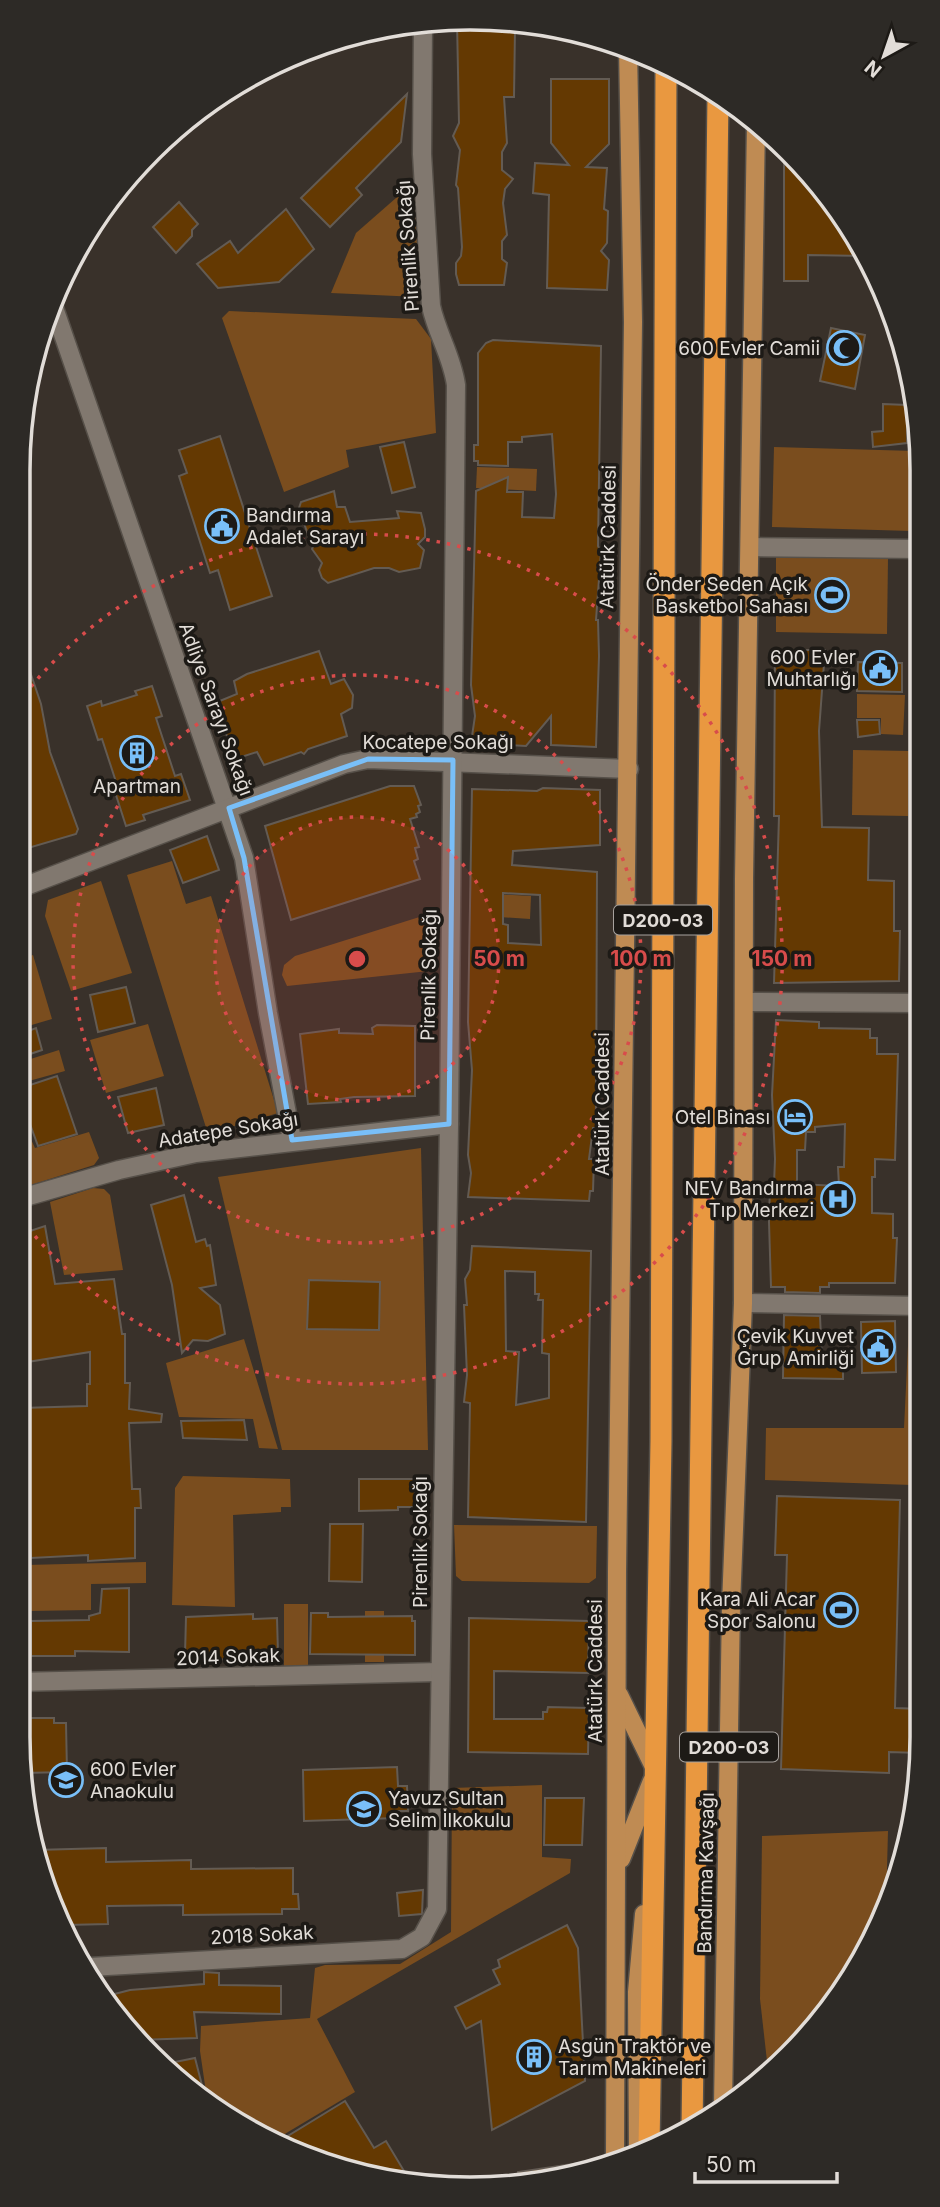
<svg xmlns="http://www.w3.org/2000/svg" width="940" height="2207" viewBox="0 0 940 2207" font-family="Inter,sans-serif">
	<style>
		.green { fill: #7a4d1e }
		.building { fill: #643902; stroke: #635b53; stroke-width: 2; fill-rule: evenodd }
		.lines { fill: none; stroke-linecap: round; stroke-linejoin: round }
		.street-casing { stroke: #565049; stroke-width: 21 }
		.secondary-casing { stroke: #565049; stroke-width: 21 }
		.primary-casing { stroke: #565049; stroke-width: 21 }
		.highway-casing { stroke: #565049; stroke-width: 24 }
		.street { stroke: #81786f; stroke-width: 18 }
		.secondary { stroke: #81786f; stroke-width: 18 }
		.primary { stroke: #bf8b53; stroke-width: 18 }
		.highway { stroke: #e99840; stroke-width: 21 }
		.marked { fill: none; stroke: #79bff8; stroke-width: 5; stroke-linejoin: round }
		.ring { fill: none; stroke: #d84c4b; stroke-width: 3.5; stroke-dasharray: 3.5 7 }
		.labels { text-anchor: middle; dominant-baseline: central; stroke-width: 7; stroke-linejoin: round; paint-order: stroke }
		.shield { fill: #1d1a16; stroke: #a7a29e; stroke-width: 2 }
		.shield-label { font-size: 18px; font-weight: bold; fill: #e2ddd8 }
		.street-label { font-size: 19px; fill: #e2ddd8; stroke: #1d1a16 }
		.poi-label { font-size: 19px; fill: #e2ddd8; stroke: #1d1a16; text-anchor: end }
		.rim { fill: none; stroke: #e2ddd8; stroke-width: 3.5 }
		.centre { fill: #d84c4b; stroke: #1d1a16; stroke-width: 3.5 }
		.ring-label { font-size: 21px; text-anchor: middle; font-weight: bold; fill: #d84c4b; stroke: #1d1a16; stroke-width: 7; stroke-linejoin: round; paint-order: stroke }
	</style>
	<rect width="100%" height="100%" fill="#39312a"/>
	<g class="green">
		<path d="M420 177 418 297 331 293 356 233Z"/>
		<path d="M229 311 416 319 431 339 436 433 346 450 349 467 284 492 222 318Z"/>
		<path d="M774 447 915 451 912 531 772 527Z"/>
		<path d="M477 467 537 469 536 491 476 488Z"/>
		<path d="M776 557 888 558 887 634 776 632Z"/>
		<path d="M857 694 905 695 903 735 881 734V718H857Z"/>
		<path d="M853 750 909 751 908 816 852 815Z"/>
		<path d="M172 861 186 904 211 896 278 1113 208 1134 127 875Z"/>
		<path d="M101 881 132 973 71 991 45 916 48 900Z"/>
		<path d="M471 893 531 896 530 919 469 915Z"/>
		<path d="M429 914V971L287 986 282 975 284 965 295 956Z"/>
		<path d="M33 955 52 1019 18 1029V960Z"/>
		<path d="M148 1024 164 1076 106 1093 90 1040Z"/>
		<path d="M59 1050 65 1071 18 1084V1063Z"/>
		<path d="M22 1120 35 1148 89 1132 99 1158 94 1165 18 1189V1121Z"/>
		<path d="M421 1148 428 1450H282L218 1177Z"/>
		<path d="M93 1188 104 1189 110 1195 123 1270 64 1275 50 1202Z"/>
		<path d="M909 1325 921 1326 922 1475H913L912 1485 765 1480 766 1428H904Z"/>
		<path d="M244 1339 278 1449 259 1448 253 1419 179 1417 166 1363Z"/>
		<path d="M183 1476 290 1479 291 1507H281V1512L233 1515 235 1607 172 1605 175 1488Z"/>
		<path d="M454 1525 597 1526 596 1578 589 1583 462 1581 456 1576Z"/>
		<path d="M146 1562V1583L91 1584V1610L28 1611 26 1565Z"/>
		<rect x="284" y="1604" width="24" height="62"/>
		<rect x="365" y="1611" width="19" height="51"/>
		<path d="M542 1785V1857L571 1859 570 1873 317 2019 355 2092 278 2138 281 2143 244 2129 207 2099 200 2051 201 2026 310 2018 315 1968 325 1965 400 1964 451 1932 452 1788Z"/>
		<path d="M888 1831 886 1905 810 2035 768 2070 760 1999 762 1836Z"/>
	</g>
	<g class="building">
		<path d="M457 21 515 28 514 97H504L507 143 502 152V170L513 179 505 189 503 203 507 235 502 241V259L507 263 504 285H459L456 274V263L461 256 462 247 458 188 456 185 460 150 453 136 459 123Z"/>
		<path d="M551 79H609V144L586 167 607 168 604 209 608 211 607 243 601 251 609 260 607 290 547 288 549 195 533 193 535 163 569 165 551 143Z"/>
		<path d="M407 94 401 142 356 188 362 195 330 227 301 198Z"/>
		<path d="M784 150 828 194 865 256 808 255V281H784Z"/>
		<path d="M179 202 198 224 192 230V236L176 253 153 227Z"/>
		<path d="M286 209 314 249 279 282 218 288 197 264 230 241 238 253Z"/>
		<path d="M831 328 865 335 855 389 820 381Z"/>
		<path d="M493 340 601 346 598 546 601 552 596 620H598L599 656 596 747 551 745V716L526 746 471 743 475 716 471 685 476 491 508 477 507 492H523L522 517 554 518 556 494 552 434 522 437V442H508V466L478 465V461H474V445H478V353L486 343Z"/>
		<path d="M883 404 907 405V443L873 447 872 432 883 431Z"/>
		<path d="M220 436 272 596 230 610 218 570 210 573 179 476 187 473 179 450Z"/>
		<path d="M404 442 415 487 392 493 380 447Z"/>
		<path d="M334 491 337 507H345L350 522 399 518 397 511 421 513 425 529V537L418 544 424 550 420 568 399 572 389 568H374L328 583 322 578 319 570 322 563 312 549 315 543 309 538 299 508 301 502Z"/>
		<path d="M20 642 41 704 50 752 78 829 76 834 18 851V643Z"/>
		<path d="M775 650H825L819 731 822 827 869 828 868 880 894 881V931H900L899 981 774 983 779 816H774Z"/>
		<path d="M319 651 331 684 344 679 353 695 352 708 341 714 347 736 308 749 304 754 301 752 264 765 257 752 235 759 221 719 216 718 215 703 237 694 234 681 247 674Z"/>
		<path d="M858 662 902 663V692L857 691Z"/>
		<path d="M152 686 162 716 156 718 175 776 181 774 190 800 143 815 145 820 126 826 115 792 119 791 102 739 98 740 87 706 101 701 102 706 137 695 135 691Z"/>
		<path d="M857 720H879L880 734 858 737Z"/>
		<path d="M390 786H414L421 805 418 806 420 812 416 814 417 817 410 819 419 847 415 848 418 859 414 861 420 879 291 920 265 826Z"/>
		<path d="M543 788 600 790V845L513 851 512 865 597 872 596 1128H593L589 1159H594L593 1191H590L589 1201 468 1197 471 1173 468 1155 472 1070 468 1022 472 789 537 791ZM503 893 540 895 541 945 508 943V925L503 924Z"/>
		<path d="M207 836 219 870 183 883 170 850Z"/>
		<path d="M126 987 135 1023 98 1032 90 995Z"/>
		<path d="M776 1020 819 1022V1028L870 1029V1038H877V1054H898L895 1160 875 1159V1177H872V1213L893 1214V1238H897L895 1283H829V1287H820V1293L785 1292V1287H771L769 1222 770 1184H774L775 1159 772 1095ZM845 1124 844 1167H838L839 1186 797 1184V1150H805L806 1132H815V1127Z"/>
		<path d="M377 1025 415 1026V1096L354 1097 340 1099 341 1102 308 1104 300 1034 339 1029V1033L373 1034 372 1028Z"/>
		<path d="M36 1028 42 1050 18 1058V1035Z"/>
		<path d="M57 1076 77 1134 38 1146 19 1094 23 1092 21 1088Z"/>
		<path d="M156 1088 164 1125 128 1133 118 1097Z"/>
		<path d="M184 1195 196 1242 205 1239 207 1246 210 1245 216 1285 200 1288 220 1305 225 1334 208 1341 193 1340 182 1353 172 1285 151 1205Z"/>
		<path d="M45 1226 55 1284 114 1279 122 1334H125V1383H130L129 1409 162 1414 161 1422 129 1423 132 1489H140L141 1508H135V1558L88 1561V1555L31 1558 25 1475H22L21 1463 25 1459 22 1408 87 1406V1384H90V1352L21 1363 18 1235Z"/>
		<path d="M472 1246 591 1251 586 1522 468 1517 470 1403 464 1402 467 1375 464 1305H467L465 1279 470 1270ZM505 1271 535 1272V1294H539L538 1300H543L542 1353 549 1354V1398L516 1405 519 1352 506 1351Z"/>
		<path d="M309 1280 380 1282 379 1330 307 1329Z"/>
		<path d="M784 1315 820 1316 822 1360H843V1379L783 1378Z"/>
		<path d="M895 1321 896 1372 862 1373 861 1322Z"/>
		<path d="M244 1420 247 1440 183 1438 181 1421Z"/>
		<path d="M359 1479H415V1507H398V1510L359 1511Z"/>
		<path d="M777 1496 900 1500 895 1708 922 1709V1741L920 1753 889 1752V1773L781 1769 787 1555H775Z"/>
		<path d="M330 1524H363L362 1582 329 1581Z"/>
		<path d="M129 1588V1652L75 1651V1656H31V1621L89 1620V1616L100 1613 102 1589Z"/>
		<path d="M311 1613H328V1617L412 1616V1621H415V1655L310 1654Z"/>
		<path d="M253 1614V1619L277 1618 278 1654H252V1658L211 1660 205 1655H185L186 1617Z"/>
		<path d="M469 1618 589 1621 588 1673 494 1671V1719H543V1712H547L548 1707 589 1708 588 1754 468 1752Z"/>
		<path d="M18 1718H54V1723H66L67 1772 23 1773Z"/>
		<path d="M397 1767 398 1786H407L408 1811H398V1818L304 1821 303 1770Z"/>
		<path d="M545 1798H584L582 1845H544Z"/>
		<path d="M106 1848V1862L191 1860V1869L293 1868V1894H298L299 1909H282V1914L183 1915V1905L107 1906 108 1924 66 1925 42 1883 36 1850Z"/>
		<path d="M423 1890 422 1914 399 1916 397 1893Z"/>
		<path d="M567 1925 578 1948 585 2081 492 2130 481 2021 466 2029 455 2007 500 1984 493 1970 500 1967 498 1960Z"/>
		<path d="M204 1972 219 1973V1985L281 1986V2014L194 2012 197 2038 136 2040 130 2035 107 1996 130 1990 204 1984Z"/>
		<path d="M195 2058 205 2097 165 2064Z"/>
		<path d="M345 2101 374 2148 386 2141 410 2181H382L278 2142Z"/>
		<path d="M592 2161 594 2167 558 2181H518V2172Z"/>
	</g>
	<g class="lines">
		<g class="street-casing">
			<g id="street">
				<path d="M53 305 244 858 268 1013 292 1140"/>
				<path d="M18 889 344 764 368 759 629 769"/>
				<path d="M745 1002 920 1003"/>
				<path d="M18 1199 119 1170 196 1153 449 1124"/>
				<path d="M743 1303 921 1306"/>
				<path d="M18 1682 439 1672"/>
				<path d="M90 1967 402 1949 422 1937 437 1909 449 1124 456 385C452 356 437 334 431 306L422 154 423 23"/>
			</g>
		</g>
		<g class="secondary-casing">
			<g id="secondary">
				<path d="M123 184 152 154"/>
				<path d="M750 547 919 549"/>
			</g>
		</g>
		<g class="primary-casing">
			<g id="primary">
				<path d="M619 1695 656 1771"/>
				<path d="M621 1859 652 1781"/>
				<path d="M723 2106 731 1605 743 1303 744 879 756 122"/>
				<path d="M638 2151 637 1992 644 1914"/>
				<path d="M615 2159 617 1572 633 322 628 48"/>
			</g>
		</g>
		<g class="highway-casing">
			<g id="highway">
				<path d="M692 2131 718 96"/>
				<path d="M649 2147 661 1441 666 68"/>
			</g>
		</g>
		<use href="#street" class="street"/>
		<use href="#secondary" class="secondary"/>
		<use href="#primary" class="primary"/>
		<use href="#highway" class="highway"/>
	</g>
	<path class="marked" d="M368 759 453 760 449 1124 292 1140 244 858 229 808Z"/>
	<circle cx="357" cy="959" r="142" fill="#d84c4b" fill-opacity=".12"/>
	<g class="ring">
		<circle cx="357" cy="959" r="142"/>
		<circle cx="357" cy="959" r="284"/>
		<path d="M18 703A425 425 0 1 1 18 1215"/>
	</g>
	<defs>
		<g id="mosque-ring" transform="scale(1.75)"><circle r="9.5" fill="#1d1a16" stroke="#79bff8" stroke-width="1.5"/><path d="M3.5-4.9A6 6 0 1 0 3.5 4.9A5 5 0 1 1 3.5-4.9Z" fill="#79bff8"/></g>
		<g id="civic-ring" transform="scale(1.75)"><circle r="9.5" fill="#1d1a16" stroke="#79bff8" stroke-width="1.5"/><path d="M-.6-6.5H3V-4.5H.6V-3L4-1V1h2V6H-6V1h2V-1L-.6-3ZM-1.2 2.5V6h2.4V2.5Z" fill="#79bff8"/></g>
		<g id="stadium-ring" transform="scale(1.75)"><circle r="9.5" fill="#1d1a16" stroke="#79bff8" stroke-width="1.5"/><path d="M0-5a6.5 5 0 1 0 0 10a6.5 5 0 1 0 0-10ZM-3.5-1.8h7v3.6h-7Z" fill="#79bff8"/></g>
		<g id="building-ring" transform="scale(1.75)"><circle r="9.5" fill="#1d1a16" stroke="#79bff8" stroke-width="1.5"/><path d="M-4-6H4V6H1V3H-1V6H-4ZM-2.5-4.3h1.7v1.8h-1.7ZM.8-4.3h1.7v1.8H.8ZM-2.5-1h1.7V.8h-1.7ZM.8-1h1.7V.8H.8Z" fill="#79bff8"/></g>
		<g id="hotel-ring" transform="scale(1.75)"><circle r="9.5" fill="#1d1a16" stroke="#79bff8" stroke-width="1.5"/><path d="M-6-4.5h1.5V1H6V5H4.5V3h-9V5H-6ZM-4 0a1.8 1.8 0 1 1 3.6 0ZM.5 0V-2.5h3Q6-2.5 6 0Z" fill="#79bff8"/></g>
		<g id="hospital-ring" transform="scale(1.75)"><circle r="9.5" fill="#1d1a16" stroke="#79bff8" stroke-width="1.5"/><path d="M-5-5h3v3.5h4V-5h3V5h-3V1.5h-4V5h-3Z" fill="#79bff8"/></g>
		<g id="school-ring" transform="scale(1.75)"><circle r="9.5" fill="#1d1a16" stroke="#79bff8" stroke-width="1.5"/><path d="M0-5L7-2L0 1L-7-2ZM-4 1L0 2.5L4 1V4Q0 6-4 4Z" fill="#79bff8"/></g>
	</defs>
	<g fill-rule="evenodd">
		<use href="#mosque-ring" x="844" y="348"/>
		<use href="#civic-ring" x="222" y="526"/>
		<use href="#stadium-ring" x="832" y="595"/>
		<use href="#civic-ring" x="880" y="668"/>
		<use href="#building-ring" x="137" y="753"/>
		<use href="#hotel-ring" x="795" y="1117"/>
		<use href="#hospital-ring" x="838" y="1199"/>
		<use href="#civic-ring" x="878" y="1347"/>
		<use href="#stadium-ring" x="841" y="1610"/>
		<use href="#school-ring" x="66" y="1780"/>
		<use href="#school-ring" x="364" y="1809"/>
		<use href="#building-ring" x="534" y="2057"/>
	</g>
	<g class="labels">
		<g class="shield">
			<rect x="614" y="905.5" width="98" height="29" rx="5"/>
			<rect x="680" y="1732.5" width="98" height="29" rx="5"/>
		</g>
		<g class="shield-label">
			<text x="663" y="920">D200-03</text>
			<text x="729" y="1747">D200-03</text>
		</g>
		<g class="street-label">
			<text transform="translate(408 246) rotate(-94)">Pirenlik Sokağı</text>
			<text transform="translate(608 537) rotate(-89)">Atatürk Caddesi</text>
			<text transform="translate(216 709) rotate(70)">Adliye Sarayı Sokağı</text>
			<text x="438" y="742">Kocatepe Sokağı</text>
			<text transform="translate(429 975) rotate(-89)">Pirenlik Sokağı</text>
			<text transform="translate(602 1104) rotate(-90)">Atatürk Caddesi</text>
			<text transform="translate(228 1130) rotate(-9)">Adatepe Sokağı</text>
			<text transform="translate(420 1542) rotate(-90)">Pirenlik Sokağı</text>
			<text transform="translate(228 1657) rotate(-2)">2014 Sokak</text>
			<text transform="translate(595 1671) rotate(-90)">Atatürk Caddesi</text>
			<text transform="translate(706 1873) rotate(-89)">Bandırma Kavşağı</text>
			<text transform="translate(262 1935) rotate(-3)">2018 Sokak</text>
		</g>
		<g class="poi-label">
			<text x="820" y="348">600 Evler Camii</text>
			<text x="246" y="515" text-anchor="start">Bandırma<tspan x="246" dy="22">Adalet Sarayı</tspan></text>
			<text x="808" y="584">Önder Seden Açık<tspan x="808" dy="22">Basketbol Sahası</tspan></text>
			<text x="856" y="657">600 Evler<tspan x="856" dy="22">Muhtarlığı</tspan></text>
			<text x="137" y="786" text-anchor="middle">Apartman</text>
			<text x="770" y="1117">Otel Binası</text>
			<text x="814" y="1188">NEV Bandırma<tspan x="814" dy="22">Tıp Merkezi</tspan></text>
			<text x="854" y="1336">Çevik Kuvvet<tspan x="854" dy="22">Grup Amirliği</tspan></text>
			<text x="816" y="1599">Kara Ali Acar<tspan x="816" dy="22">Spor Salonu</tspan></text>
			<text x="90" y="1769" text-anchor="start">600 Evler<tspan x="90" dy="22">Anaokulu</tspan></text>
			<text x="388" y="1798" text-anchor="start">Yavuz Sultan<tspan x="388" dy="22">Selim İlkokulu</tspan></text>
			<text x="558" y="2046" text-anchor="start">Asgün Traktör ve<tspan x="558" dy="22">Tarım Makineleri</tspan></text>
		</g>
	</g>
	<path d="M0 0H940V2207H0ZM470 30H470A440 440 0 0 1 910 470V1737A440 440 0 0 1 470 2177H470A440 440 0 0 1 30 1737V470A440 440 0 0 1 470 30Z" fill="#2d2a26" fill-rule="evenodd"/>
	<path class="rim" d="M470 30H470A440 440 0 0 1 910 470V1737A440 440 0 0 1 470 2177H470A440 440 0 0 1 30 1737V470A440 440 0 0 1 470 30Z"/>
	<circle cx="357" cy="959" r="10" class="centre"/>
	<g class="ring-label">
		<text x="499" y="966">50 m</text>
		<text x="641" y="966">100 m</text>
		<text x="782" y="966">150 m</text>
	</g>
	<g transform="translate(884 56) rotate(220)" stroke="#1d1a16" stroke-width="5" paint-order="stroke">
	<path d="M0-5L12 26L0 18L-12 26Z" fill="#e2ddd8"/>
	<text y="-10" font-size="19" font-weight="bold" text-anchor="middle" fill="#e2ddd8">N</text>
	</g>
	<path d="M695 2172v10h142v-10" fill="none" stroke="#e2ddd8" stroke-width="3.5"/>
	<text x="706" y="2172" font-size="21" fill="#e2ddd8" stroke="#1d1a16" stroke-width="5" paint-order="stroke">50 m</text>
</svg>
